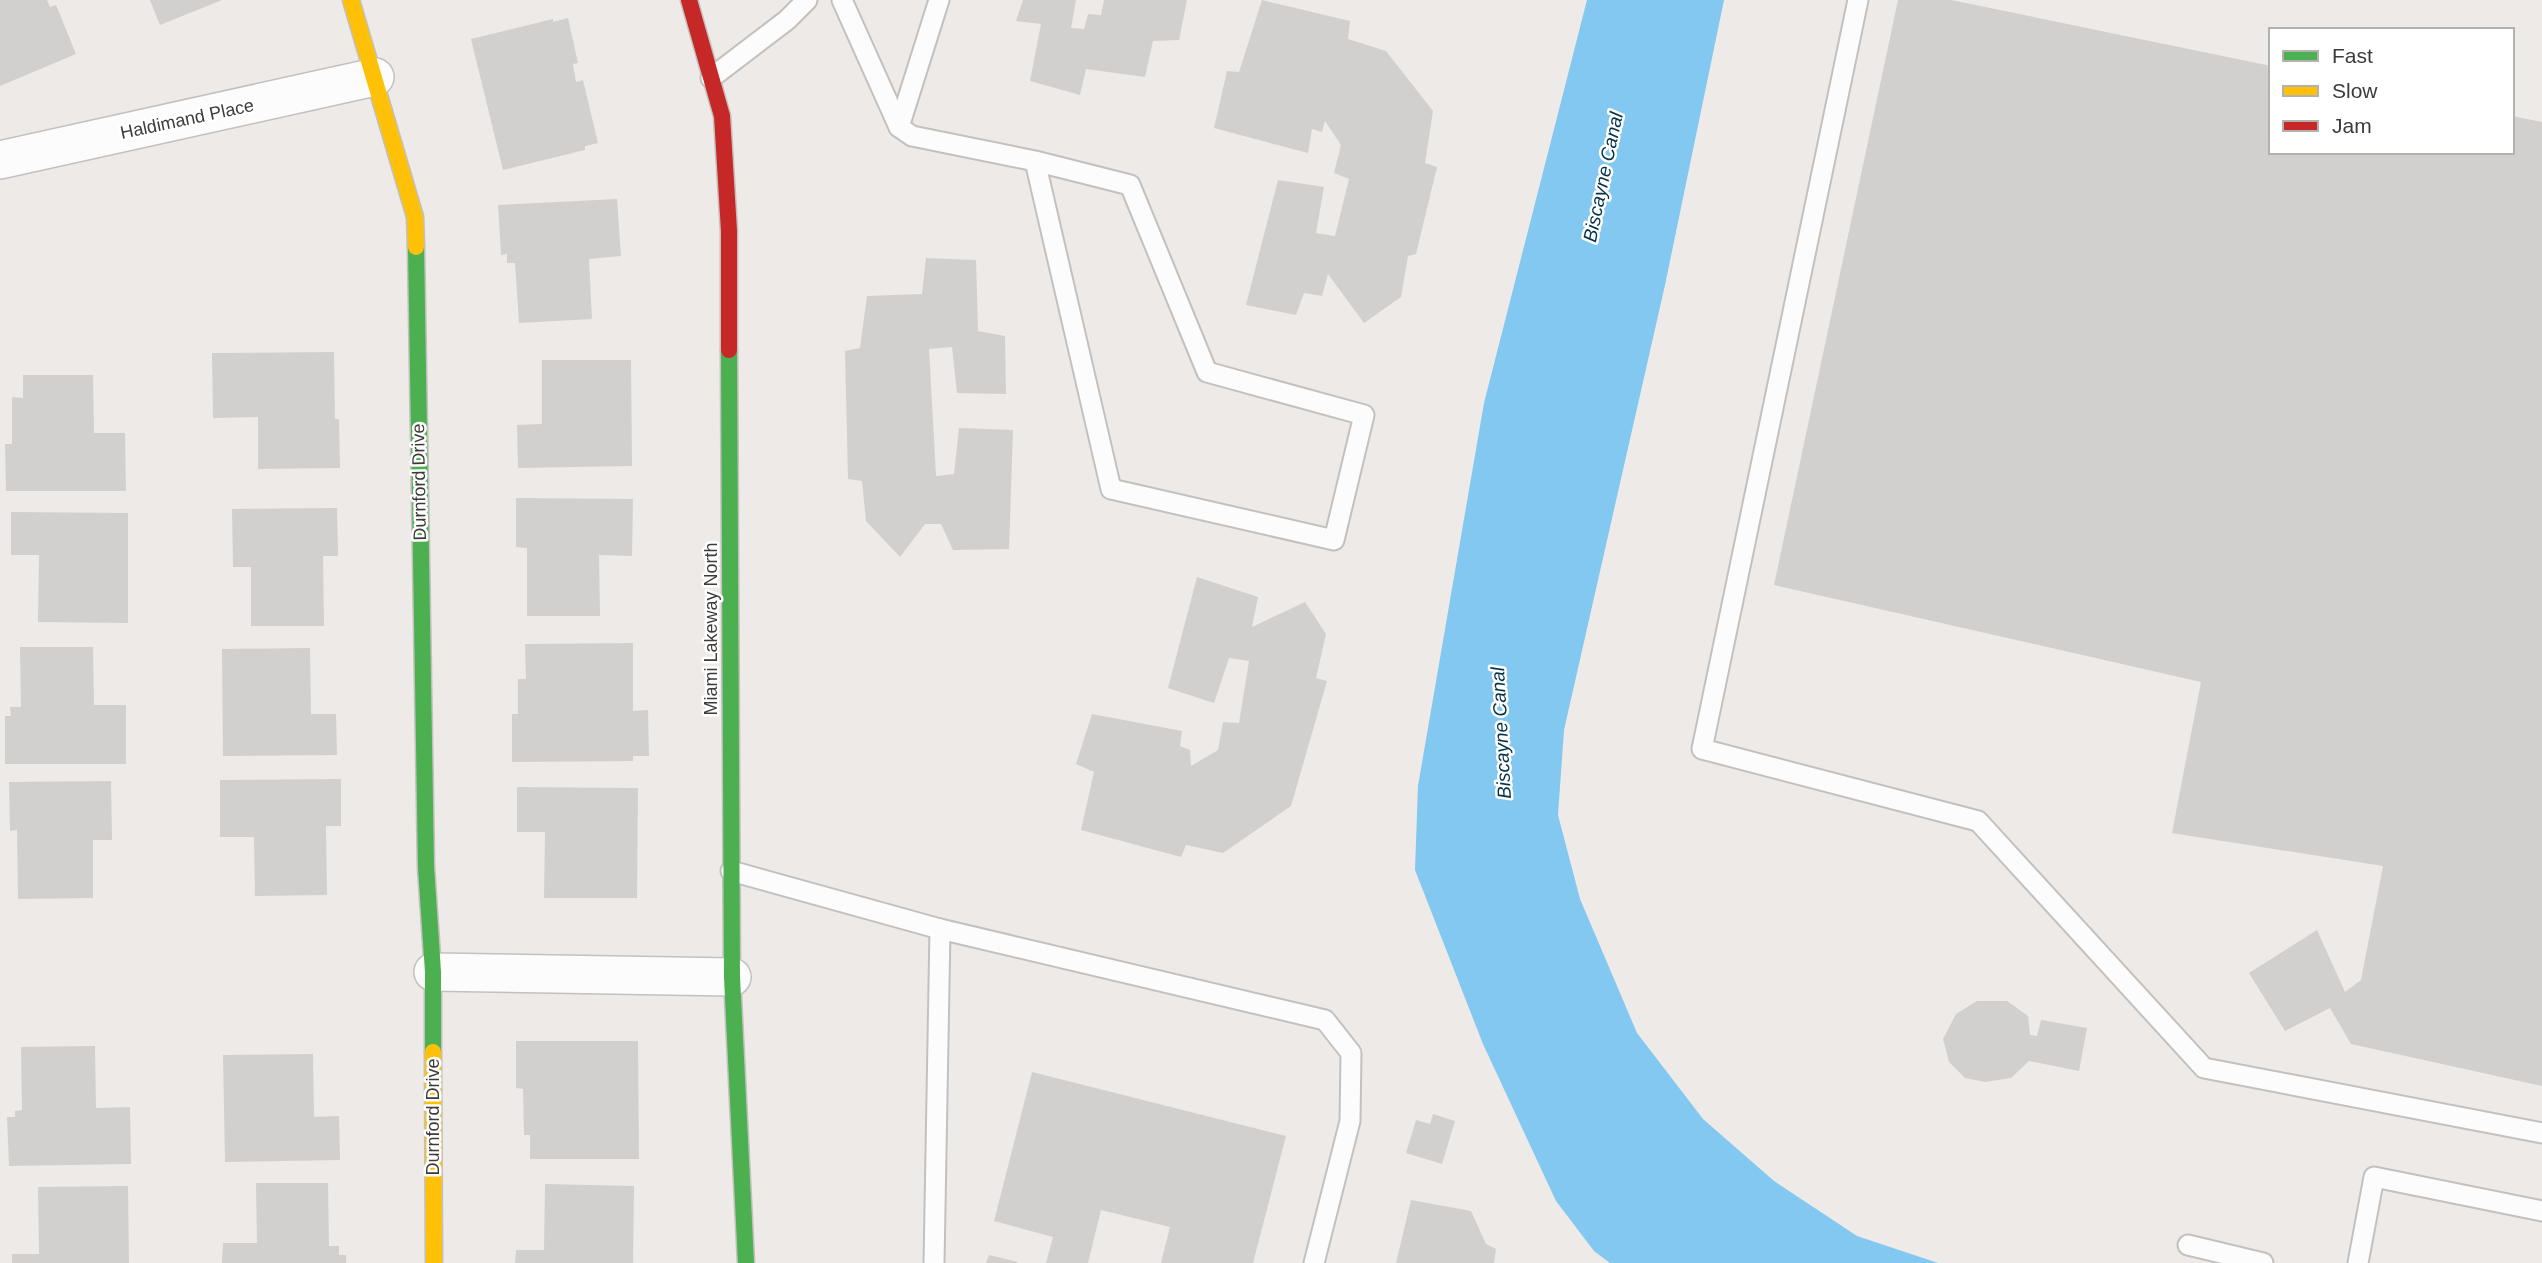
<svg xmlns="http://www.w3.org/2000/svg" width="2542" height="1263" viewBox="0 0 2542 1263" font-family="Arial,sans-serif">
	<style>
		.water { fill: #82c8f0 }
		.building { fill: #d2d0cf }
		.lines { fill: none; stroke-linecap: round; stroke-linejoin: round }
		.lane-casing { stroke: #c3c1bf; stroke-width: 23 }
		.street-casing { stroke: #c3c1bf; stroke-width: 40 }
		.fast-casing { stroke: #c3c1bf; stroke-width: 19 }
		.slow-casing { stroke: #c3c1bf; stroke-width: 19 }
		.jam-casing { stroke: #c3c1bf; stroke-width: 19 }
		.lane { stroke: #fcfcfc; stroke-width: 19 }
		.street { stroke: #fcfcfc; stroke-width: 37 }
		.fast { stroke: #4caf50; stroke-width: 16 }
		.slow { stroke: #ffc107; stroke-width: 16 }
		.jam { stroke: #c62828; stroke-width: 16 }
		.labels { text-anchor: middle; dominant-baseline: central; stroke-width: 5; stroke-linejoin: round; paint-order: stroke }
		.street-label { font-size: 18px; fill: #3d3b3a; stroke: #fff }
		.water-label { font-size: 19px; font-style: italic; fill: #043249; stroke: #fff }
	</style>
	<rect width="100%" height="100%" fill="#edeae8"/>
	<path class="water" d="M1587 0H1724L1665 285 1564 730 1558 815 1580 899 1637 1033 1703 1119 1774 1181 1857 1236 1938 1263H1610L1594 1251 1556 1201 1483 1044 1415 870 1418 786 1484 403Z"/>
	<g class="building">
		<path d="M0 0H47L50 7 56 5 76 54 0 86Z"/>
		<path d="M150 0H222L160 25Z"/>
		<path d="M1023 0H1076L1071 28 1084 29 1088 14 1101 15 1104 0H1187L1179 40 1153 41 1145 77 1086 69 1080 95 1030 81 1041 24 1016 21Z"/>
		<path d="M1262 0 1350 21 1348 39 1386 51 1433 111 1425 163 1437 167 1416 254 1408 256 1401 297 1364 323 1328 274 1322 296 1304 293 1296 315 1246 305 1278 180 1324 187 1316 233 1335 236 1349 179 1334 173 1341 145 1325 121 1322 132 1312 129 1308 153 1214 128 1227 71 1239 72Z"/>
		<path d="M1898 0H1951L2271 66V152H2512V116L2542 122V1086L2351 1044 2330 1008 2285 1031 2249 973 2317 930 2345 992 2361 980 2383 866 2172 833 2201 682 1774 585Z"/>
		<path d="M568 18 578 63 573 64 576 82 583 80 598 143 585 146V150L503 170 471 39 553 19V22Z"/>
		<path d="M617 199 621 256 589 259 592 319 519 323 515 263H507V254L501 255 498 205Z"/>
		<path d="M926 258 976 260 978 331 1005 336 1006 394 957 393 952 347 929 349 936 476 954 474 959 428 1013 430 1009 549 953 550 941 524H925L900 557 866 521 862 481 848 479 845 351 860 348 867 296 922 294Z"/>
		<path d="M334 352 335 419H339L340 468 258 469V417L213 418 212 353Z"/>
		<path d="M542 360H631L632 466 518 468 517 425 542 424Z"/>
		<path d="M23 375H93L94 433H125L126 491H6L5 444H12V397L23 398Z"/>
		<path d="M516 498 633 499 632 556 599 555 600 616H527V548L516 547Z"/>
		<path d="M337 508 338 556H323L324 626H251V567H233L232 509Z"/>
		<path d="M11 512 128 513V623L38 622 39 555H11Z"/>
		<path d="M1197 577 1258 597 1252 627 1305 602 1326 634 1316 678 1327 681 1291 806 1223 853 1186 845 1181 857 1081 830 1094 772 1076 764 1092 714 1182 731 1180 746 1190 750 1191 766 1218 750 1223 722 1239 723 1249 661 1229 658 1214 703 1168 688Z"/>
		<path d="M633 643V711L648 710 649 756H633V761L512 762V714H518V679H526L525 644Z"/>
		<path d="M20 647H93L94 705H126V764H5V716H11L10 707H21Z"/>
		<path d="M310 648 311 714H336L337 755 223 756 222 649Z"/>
		<path d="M341 779V826H326L327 895 255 896 254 837H220V780Z"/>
		<path d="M111 781 112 840H93V898L18 899 17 830 10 831 9 782Z"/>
		<path d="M517 787 638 788 637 898H544L545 832H517Z"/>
		<path d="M1977 1001H2007L2028 1016 2030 1035 2037 1036 2041 1020 2087 1028 2079 1071 2029 1061 2011 1078 1985 1082 1965 1078 1949 1062 1943 1039 1956 1014Z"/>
		<path d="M516 1041H638L639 1159H530V1135H524L523 1089 516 1088Z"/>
		<path d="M95 1046 96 1108 130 1107 131 1164 9 1166 7 1117H15V1111L22 1110 21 1047Z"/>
		<path d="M313 1054 314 1117 339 1116 340 1160 225 1162 223 1055Z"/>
		<path d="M1032 1072 1286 1136 1253 1263H1161L1170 1227 1101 1210 1088 1263H1046L1053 1237 994 1221Z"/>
		<path d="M1433 1114 1455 1121 1442 1164 1406 1153 1416 1120 1430 1124Z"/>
		<path d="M256 1183H328L329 1246H339V1255H346V1263H222L223 1243H257Z"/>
		<path d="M545 1184 634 1186 633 1263H515L516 1250H544Z"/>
		<path d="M128 1186 129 1263H12V1254H39L38 1187Z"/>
		<path d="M1411 1200 1471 1211 1486 1244 1496 1249 1494 1263H1396Z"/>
		<path d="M989 1255 1018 1262 1017 1263H986Z"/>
	</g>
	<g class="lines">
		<g class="lane-casing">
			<g id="lane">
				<path d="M842 0 899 127 912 136 1035 161 1130 185 1207 372 1364 415 1334 540 1111 489 1035 161"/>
				<path d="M1858 0 1702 749 1978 821 2204 1068 2542 1133"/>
				<path d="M711 78 787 20 807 0"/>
				<path d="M899 127 939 0"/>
				<path d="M731 871 940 929"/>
				<path d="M2188 1245 2263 1263"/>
				<path d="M934 1263 940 929 1325 1020 1351 1053 1350 1121 1314 1263"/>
				<path d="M2358 1263 2374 1177 2542 1211"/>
			</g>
		</g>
		<g class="street-casing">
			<g id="street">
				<path d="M0 160 375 77"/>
				<path d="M433 972 732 977"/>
			</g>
		</g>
		<g class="fast-casing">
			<g id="fast">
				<path d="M416 247 426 867 433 972V1052"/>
				<path d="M729 350 732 977 746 1263"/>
			</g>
		</g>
		<g class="slow-casing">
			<g id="slow">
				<path d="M351 0 415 217 416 247"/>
				<path d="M433 1052 434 1263"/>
			</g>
		</g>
		<g class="jam-casing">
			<path id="jam" d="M689 0 722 116 729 231V350"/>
		</g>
		<use href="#lane" class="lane"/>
		<use href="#street" class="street"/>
		<use href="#fast" class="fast"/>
		<use href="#slow" class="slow"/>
		<use href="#jam" class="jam"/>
	</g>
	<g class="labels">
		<g class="street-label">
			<text transform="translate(187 119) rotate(-12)">Haldimand Place</text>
			<text transform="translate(419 482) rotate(-91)">Durnford Drive</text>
			<text transform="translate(711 629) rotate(-90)">Miami Lakeway North</text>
			<text transform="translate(433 1117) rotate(-90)">Durnford Drive</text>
		</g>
		<g class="water-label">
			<text transform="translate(1603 177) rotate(-78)">Biscayne Canal</text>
			<text transform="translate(1501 733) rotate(-93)">Biscayne Canal</text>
		</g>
	</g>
	<rect x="2269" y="28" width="245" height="126" fill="#ffffff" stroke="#b1b1b0" stroke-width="2"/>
	<rect x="2283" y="51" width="35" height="10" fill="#4caf50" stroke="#b1b1b0" stroke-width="2"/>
	<text x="2332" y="63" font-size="21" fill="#3d3b3a">Fast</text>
	<rect x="2283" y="86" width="35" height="10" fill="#ffc107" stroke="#b1b1b0" stroke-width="2"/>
	<text x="2332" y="98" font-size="21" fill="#3d3b3a">Slow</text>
	<rect x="2283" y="121" width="35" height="10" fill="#c62828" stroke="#b1b1b0" stroke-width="2"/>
	<text x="2332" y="133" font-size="21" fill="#3d3b3a">Jam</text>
</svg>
